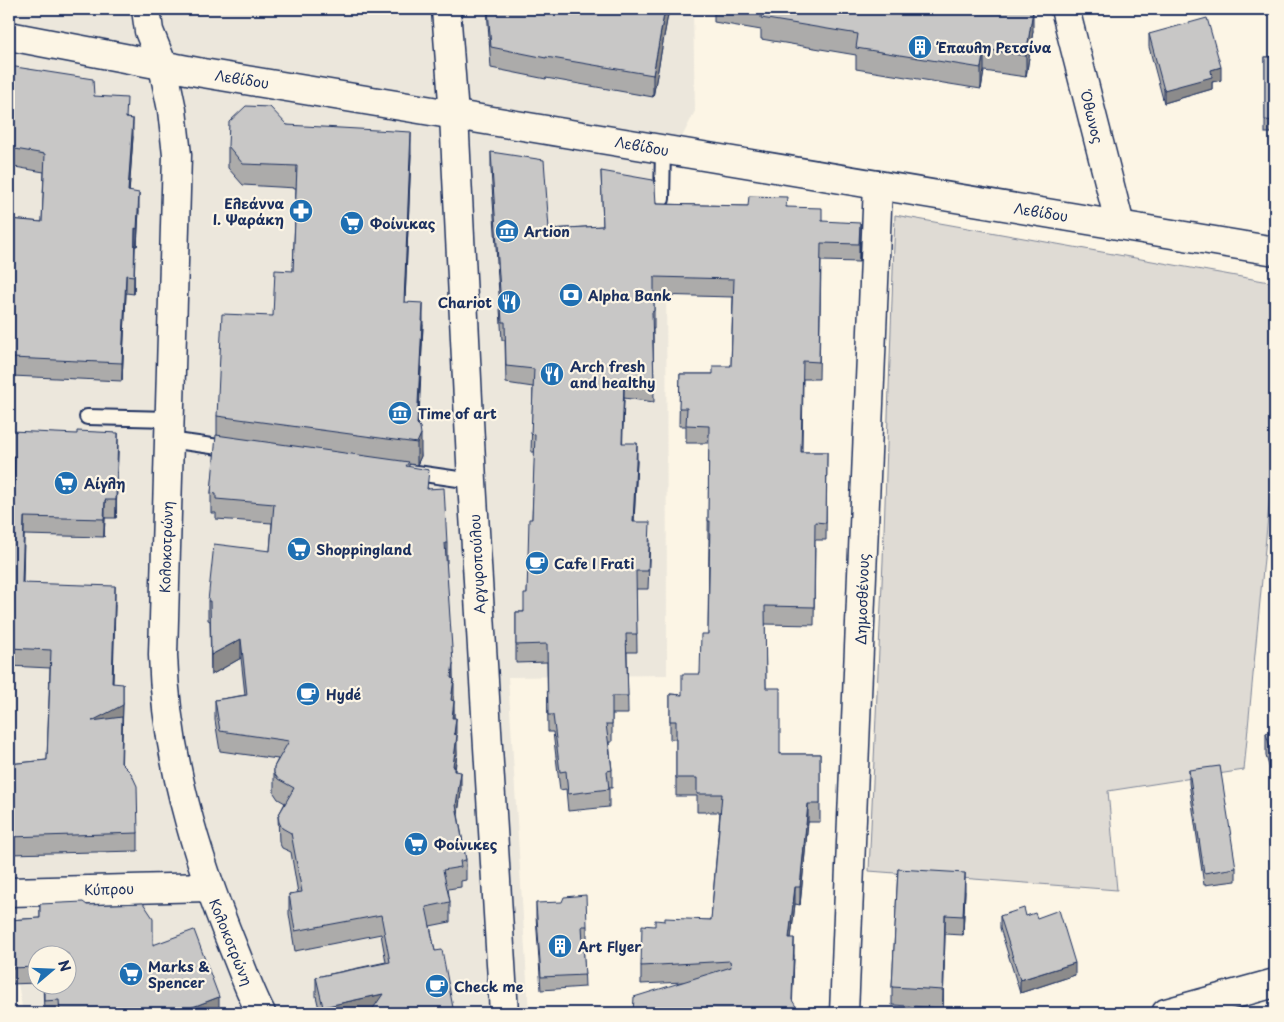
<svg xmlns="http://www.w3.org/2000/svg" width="1284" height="1022" viewBox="0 0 1284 1022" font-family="'Playpen Sans',sans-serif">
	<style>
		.built { fill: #ece7dc; fill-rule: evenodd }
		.green { fill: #dfdbd4; stroke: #7d8599 }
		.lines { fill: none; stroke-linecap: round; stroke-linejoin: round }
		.service-casing { stroke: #1b2f5e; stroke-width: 18 }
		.minor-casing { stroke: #1b2f5e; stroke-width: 31 }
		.tertiary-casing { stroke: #1b2f5e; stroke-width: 31 }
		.service { stroke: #fcf5e5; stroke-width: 14 }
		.minor { stroke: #fcf5e5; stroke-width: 28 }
		.tertiary { stroke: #fcf5e5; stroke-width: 28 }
		.wall { fill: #acabaa; stroke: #1b2f5e }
		.shaded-wall { fill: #8c8b8b; stroke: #1b2f5e }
		.building { fill: #c8c7c6; stroke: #1b2f5e }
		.labels { text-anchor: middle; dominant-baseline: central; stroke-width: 4.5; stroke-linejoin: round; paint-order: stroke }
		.poi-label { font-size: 14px; font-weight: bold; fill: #1b2f5e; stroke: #fcf5e5; text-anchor: start }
		.street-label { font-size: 14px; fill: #1b2f5e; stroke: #fcf5e5 }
	</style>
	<rect width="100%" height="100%" fill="#fcf5e5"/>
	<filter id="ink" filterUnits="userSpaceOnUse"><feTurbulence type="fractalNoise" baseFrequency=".02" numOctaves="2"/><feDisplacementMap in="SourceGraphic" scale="10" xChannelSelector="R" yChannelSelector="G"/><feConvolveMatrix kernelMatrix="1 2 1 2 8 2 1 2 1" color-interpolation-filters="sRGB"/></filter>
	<g filter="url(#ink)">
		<path class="built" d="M9 9H693L695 111 666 169 667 675 508 677 529 1013H23L9 929ZM38 954H68V984H38Z"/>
		<path class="green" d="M895 215 1275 283V442L1244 770 1108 791 1117 890 869 871 883 561Z"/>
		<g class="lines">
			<g class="service-casing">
				<g id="service">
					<path d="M662 199 663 149"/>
					<path d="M87 417 170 419"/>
					<path d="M169 440 233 449"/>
					<path d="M410 472 472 481"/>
				</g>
			</g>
			<g class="minor-casing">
				<g id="minor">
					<path d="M146 9 149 31 163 66"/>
					<path d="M446 9 454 115 472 481 504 1013"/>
					<path d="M9 892 209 887"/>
					<path d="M844 1013 878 185"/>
					<path d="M1166 1013 1275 983"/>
				</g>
			</g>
			<g class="tertiary-casing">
				<g id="tertiary">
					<path d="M1065 9 1120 225"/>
					<path d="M9 36 203 73 1275 251"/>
					<path d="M163 66 172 110 177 155 163 655C166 756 195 854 233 947 242 969 250 992 261 1013"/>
				</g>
			</g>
			<use href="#service" class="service"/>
			<use href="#minor" class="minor"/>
			<use href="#tertiary" class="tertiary"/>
		</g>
		<g class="wall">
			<path d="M487 9H669L653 97 546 78V79L491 68Z"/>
			<path d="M714 9H1027L1033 31 1026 77 984 71 981 89 856 69V55L761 39V30L714 22Z"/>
			<path d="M1149 34 1221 80 1212 82V89L1164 103 1149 47Z"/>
			<rect x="1265" y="57" width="10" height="76"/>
			<path d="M9 66 94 96 127 118 133 137 129 191 139 210 137 246H135L134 294 126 293 122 381 12 376V431L118 451 116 518H105L104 537 24 535 23 583 115 604 113 683 123 702 121 764 138 833V851L9 854V764L47 760 50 668 9 666V510H13L14 474H9V219L42 222 44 172 9 166Z"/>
			<path d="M287 125 411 154 405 302 423 325 418 425 421 456 417 465 409 464V467L429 489 447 543V563H446L453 678 454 718 457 754 455 771 461 792 458 814 466 860V880L461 881V887L448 889 450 902V922L430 926 435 951 454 1013H469H320L316 996V977L386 962 381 934 295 951 289 914V894L298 893 291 852 282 848 279 842 278 816 285 803 278 799 274 793V767L278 759 220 751 215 720V700L245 695 241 658 211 675 210 621 208 620V601L270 551 272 523 216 519V513H211V493L217 436V416L273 316 293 271 296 188 243 185 228 168V146Z"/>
			<path d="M491 152 549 229 603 226 601 171 656 204 787 207 822 221 860 241 859 262 821 261 819 379H803L802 452H827L826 540H815L814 625 765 624 766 688 780 754H820V822H808L800 905 795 904 791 938 794 956 792 1001 684 982 641 984V966L655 926 665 921 711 920 720 812H697V796H676V739H670V694L682 695 700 674 708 634 709 539 708 538 709 443H686V426H679L680 374H713L731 366 733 297 654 295V329H653L654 402 624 398 622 443 637 461 634 522 650 540 648 589H636L637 652H627L628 714H612V742H609L612 770V788H609V807L568 811 566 789 560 790 553 732H548L547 662 516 663V612H524L527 594 532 519 535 452H531L533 387 506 383 505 340H502L491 170Z"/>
			<path d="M1274 661H1275V688L1274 685Z"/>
			<path d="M1275 696V808L1273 798V779L1266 756V733L1271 732 1272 697Z"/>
			<path d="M1189 770 1236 868V881L1204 885 1189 783Z"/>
			<path d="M898 869 965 891 963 935 945 934 943 1008 892 1005V987Z"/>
			<path d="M536 903 587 926V938L583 939 585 987 541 990 536 916Z"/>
			<path d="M40 904 153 945 219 1013H44L43 984H68L38 954V983L9 984V920L40 918Z"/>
			<path d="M1000 916H1026L1075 975 1020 993 1000 928Z"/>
		</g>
		<g class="shaded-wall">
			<path d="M665 9H669L653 97V75Z"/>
			<path d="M1033 10V31L1026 77V56Z"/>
			<path d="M984 49V71L981 89V68Z"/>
			<path d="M1221 67V80L1212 82V89L1164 103V90L1211 70Z"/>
			<path d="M133 119V137L128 209V191Z"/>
			<path d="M411 132V154L404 324V302Z"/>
			<path d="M139 193V210L137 246V229Z"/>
			<path d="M860 223V241L859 262V244Z"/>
			<path d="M135 228V246L134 294V276Z"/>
			<path d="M126 275V293L122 381V363Z"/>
			<path d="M423 303V325L418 440 421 434V456L417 465V443Z"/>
			<path d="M624 381V398L622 460V443Z"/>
			<path d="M118 433V451L116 518V500Z"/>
			<path d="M637 443V461L633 540V522Z"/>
			<path d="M105 500V518L104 537V519Z"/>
			<path d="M24 517V535L22 600V583Z"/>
			<path d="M115 586V604L112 701V683Z"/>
			<path d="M241 639V658L211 675V655Z"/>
			<path d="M453 663V683L451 678Z"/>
			<path d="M454 679V698L451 720V700Z"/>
			<path d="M123 684V702L121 781 92 721Z"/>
			<path d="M454 701V720L452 718Z"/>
			<path d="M456 718V738L454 734Z"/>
			<path d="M457 735V754L454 772 453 766Z"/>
			<path d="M461 772V792L456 825V805Z"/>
			<path d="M808 804V822L800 905V887Z"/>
			<path d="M965 873V891L963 935V916Z"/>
			<path d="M795 887V904L789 956V938Z"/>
			<path d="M945 915V934L943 1008V990Z"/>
			<path d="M794 938V956L792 1013V1000Z"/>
			<path d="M1075 963V975L1020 993V980Z"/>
			<path d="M383 994V1013H323V1007Z"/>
			<path d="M219 997V1013H177Z"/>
		</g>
		<g class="building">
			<path d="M488 9H665L653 75 546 57V58L491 47Z"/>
			<path d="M762 9H1027L1033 10 1026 56 984 49 981 68 856 48 858 34 761 18Z"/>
			<path d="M1207 18 1221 67 1211 70 1212 77 1164 90 1149 34Z"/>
			<path d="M1265 57H1275V121L1265 120Z"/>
			<path d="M9 66 93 79 94 96 127 98 126 118 133 119 128 191 139 193 137 229 135 228 134 276 126 275 122 363 12 358 11 431 77 434V431L118 433 116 500H105L104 519 24 517 22 583 115 586 112 683 123 684V705L92 721 122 717 121 763 131 773 137 786 138 833 9 837V764L47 760 51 650 9 648V510H13L15 456H9V219L42 222 45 154 9 148Z"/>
			<path d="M246 106 270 107 287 125 411 132 404 302 423 303 417 424 420 427 421 434 417 443 217 416 222 314 273 316 275 270 293 271 297 166 243 164 228 146 229 122Z"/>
			<path d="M491 152 544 160 549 229 603 226 601 171 653 180 655 187 656 204 748 206 749 196 787 197 786 207 822 208V221L860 223 859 244 821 243 819 362 803 361 801 452H827L826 523 815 522 814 607 765 606 766 688H780V754H820V804H808L800 887H795L789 938H794L792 1000 800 1013H633L634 997 731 967 730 961 641 966 642 925 655 926V920L665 921V918L711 920 722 794H697V778H676V721H670V694L682 695V674H700L701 634H708L710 521H708L709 426 686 425 687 408H679L680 374H713V366H731L734 279 654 277V311L652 312 654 384 624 381 622 443H637L633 522H650L648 571H636L637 634H626L628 696H612V724H606L612 770 607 771 609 789 568 794 566 771 560 772 553 715H548L547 644 516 645V612H524V594H527L529 519H532L535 435 531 434 534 369 506 366 505 322H502Z"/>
			<path d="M216 435 409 462 406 466 429 470 427 489 444 488 447 543H445L453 663 451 678 454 679 451 700 454 701 452 718H456L454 734 457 735 453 766 454 767V771L461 772 456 805 466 860 460 861 461 867 443 870 450 902 426 907 435 951 442 950 454 1013 468 1010 469 1013H370L383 994 323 1007 316 977 390 962 381 915 295 931 289 894 302 892 291 833 282 828 279 822 278 816 294 788 278 779 274 773V767L289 741 220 731 215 700 247 695 241 639 211 655 210 601H208L214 544 270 551 274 504 216 499V494L211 493Z"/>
			<path d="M1275 696V708L1272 697Z"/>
			<path d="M1275 710V727L1271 711Z"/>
			<path d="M1275 731V765L1266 733Z"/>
			<path d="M1220 766 1236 868 1204 873 1189 770Z"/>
			<path d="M1275 774V785L1273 775Z"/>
			<path d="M898 869 965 873 963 916 945 915 943 990 892 987Z"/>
			<path d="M586 895 587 926H582L585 975 541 977 536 903 562 902 564 897Z"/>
			<path d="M83 902 87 905 143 903 153 918V945L194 930 219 997 177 1013H60L59 1000 44 1001V984H68V954H38V967L9 968V920L40 918V904Z"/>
			<path d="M1024 908 1026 916 1035 913 1037 918 1059 910 1075 963 1020 980 1000 916Z"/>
		</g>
	</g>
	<defs>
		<g id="building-disc" transform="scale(1.25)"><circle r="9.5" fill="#1f6fb2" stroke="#fcf5e5"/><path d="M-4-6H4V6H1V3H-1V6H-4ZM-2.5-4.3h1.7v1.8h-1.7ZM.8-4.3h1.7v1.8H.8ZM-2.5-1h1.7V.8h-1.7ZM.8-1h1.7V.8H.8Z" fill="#fff"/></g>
		<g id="pharmacy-disc" transform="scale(1.25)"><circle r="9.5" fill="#1f6fb2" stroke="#fcf5e5"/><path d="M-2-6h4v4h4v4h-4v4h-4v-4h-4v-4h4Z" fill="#fff"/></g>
		<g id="supermarket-disc" transform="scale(1.25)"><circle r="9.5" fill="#1f6fb2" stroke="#fcf5e5"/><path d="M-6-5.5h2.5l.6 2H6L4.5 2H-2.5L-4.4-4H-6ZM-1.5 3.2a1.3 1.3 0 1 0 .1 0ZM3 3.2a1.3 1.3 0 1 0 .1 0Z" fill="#fff"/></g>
		<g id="museum-disc" transform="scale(1.25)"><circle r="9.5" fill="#1f6fb2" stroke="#fcf5e5"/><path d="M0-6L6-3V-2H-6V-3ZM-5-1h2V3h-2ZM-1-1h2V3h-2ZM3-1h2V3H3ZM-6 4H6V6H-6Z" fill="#fff"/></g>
		<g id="bank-disc" transform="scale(1.25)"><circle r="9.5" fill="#1f6fb2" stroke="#fcf5e5"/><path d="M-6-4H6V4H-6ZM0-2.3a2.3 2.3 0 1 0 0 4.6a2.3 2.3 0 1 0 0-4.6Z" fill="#fff"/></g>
		<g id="restaurant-disc" transform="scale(1.25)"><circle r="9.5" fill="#1f6fb2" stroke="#fcf5e5"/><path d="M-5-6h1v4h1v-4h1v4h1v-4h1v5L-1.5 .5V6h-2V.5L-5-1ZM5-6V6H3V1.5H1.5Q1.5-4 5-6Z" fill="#fff"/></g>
		<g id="cafe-disc" transform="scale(1.25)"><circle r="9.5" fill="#1f6fb2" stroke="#fcf5e5"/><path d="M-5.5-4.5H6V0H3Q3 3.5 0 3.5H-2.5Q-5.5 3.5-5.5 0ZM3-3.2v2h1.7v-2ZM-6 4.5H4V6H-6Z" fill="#fff"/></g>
	</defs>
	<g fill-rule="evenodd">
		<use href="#building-disc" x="920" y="47"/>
		<use href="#pharmacy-disc" x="301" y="211"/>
		<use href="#supermarket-disc" x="352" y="223"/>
		<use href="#museum-disc" x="507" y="231"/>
		<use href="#bank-disc" x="571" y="295"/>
		<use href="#restaurant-disc" x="509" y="302"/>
		<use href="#restaurant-disc" x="552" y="374"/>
		<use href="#museum-disc" x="400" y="413"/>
		<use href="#supermarket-disc" x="66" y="483"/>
		<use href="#supermarket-disc" x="299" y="549"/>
		<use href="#cafe-disc" x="537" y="563"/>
		<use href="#cafe-disc" x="308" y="694"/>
		<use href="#supermarket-disc" x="416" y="844"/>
		<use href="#building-disc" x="560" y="946"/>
		<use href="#supermarket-disc" x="131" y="974"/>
		<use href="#cafe-disc" x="437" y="986"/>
	</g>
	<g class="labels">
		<g class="poi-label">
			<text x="938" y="47">Έπαυλη Ρετσίνα</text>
			<text x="284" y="203" text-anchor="end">Ελεάννα<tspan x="284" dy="16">Ι. Ψαράκη</tspan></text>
			<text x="370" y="223">Φοίνικας</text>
			<text x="524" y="231">Artion</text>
			<text x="588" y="295">Alpha Bank</text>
			<text x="492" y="302" text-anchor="end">Chariot</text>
			<text x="570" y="366">Arch fresh<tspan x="570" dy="16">and healthy</tspan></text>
			<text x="418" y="413">Time of art</text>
			<text x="84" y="483">Αίγλη</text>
			<text x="316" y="549">Shoppingland</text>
			<text x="554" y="563">Cafe I Frati</text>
			<text x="326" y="694">Hydé</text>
			<text x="434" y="844">Φοίνικες</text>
			<text x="578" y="946">Art Flyer</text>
			<text x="148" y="966">Marks &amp;<tspan x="148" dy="16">Spencer</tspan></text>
			<text x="454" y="986">Check me</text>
		</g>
		<g class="street-label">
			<text transform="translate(242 79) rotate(9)">Λεβίδου</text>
			<text transform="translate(1092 117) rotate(76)">Όθωνος</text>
			<text transform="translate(642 146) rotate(10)">Λεβίδου</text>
			<text transform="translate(1041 212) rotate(9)">Λεβίδου</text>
			<text transform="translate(166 547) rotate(-88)">Κολοκοτρώνη</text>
			<text transform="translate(477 564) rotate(-93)">Αργυροπούλου</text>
			<text transform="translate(862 599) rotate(-88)">Δημοσθένους</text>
			<text transform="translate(109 889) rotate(-2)">Κύπρου</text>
			<text transform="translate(231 942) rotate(68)">Κολοκοτρώνη</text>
		</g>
	</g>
	<rect width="1284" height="1022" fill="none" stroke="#fcf5e5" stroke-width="30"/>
	<rect x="15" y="15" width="1254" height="992" fill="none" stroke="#1b2f5e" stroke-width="2" filter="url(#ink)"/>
	<g transform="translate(52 970) rotate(71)"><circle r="24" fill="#fcf5e5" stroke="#a2a6af"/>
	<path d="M0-4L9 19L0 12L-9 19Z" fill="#1f6fb2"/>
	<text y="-8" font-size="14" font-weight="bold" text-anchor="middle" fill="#1b2f5e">N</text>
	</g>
</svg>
